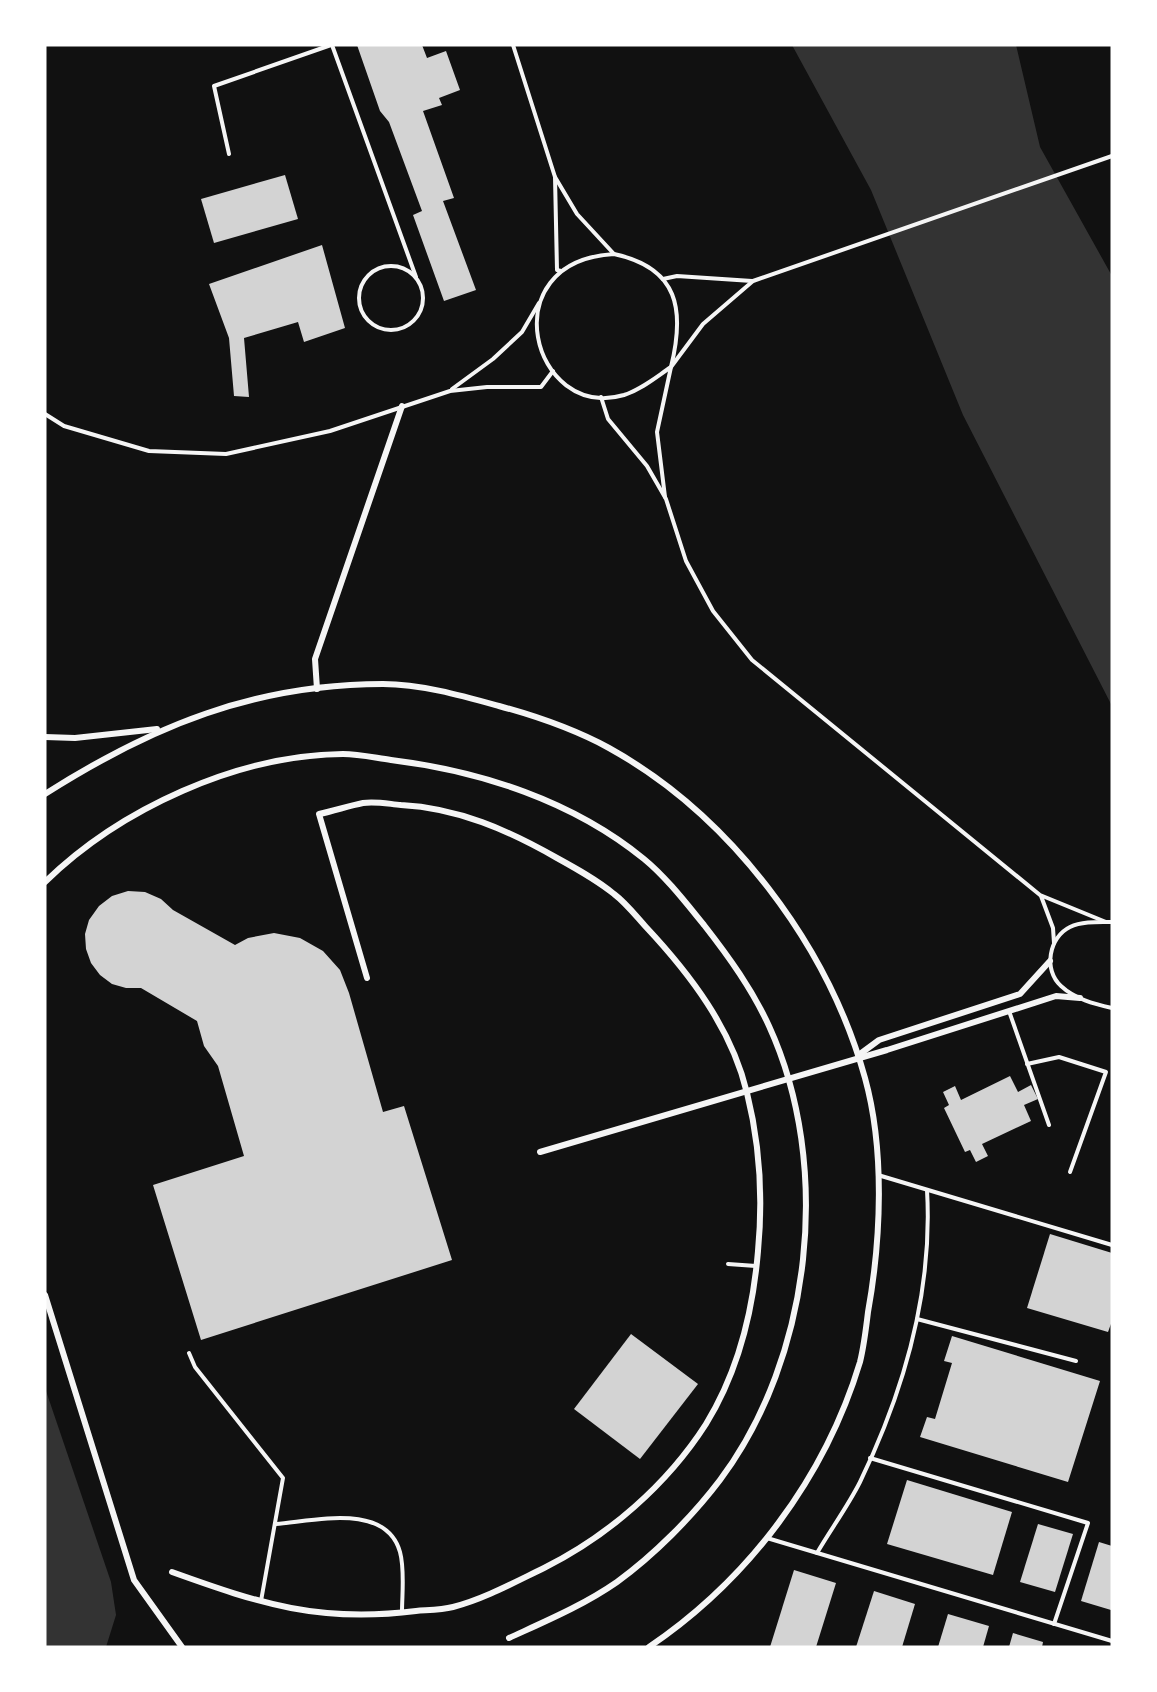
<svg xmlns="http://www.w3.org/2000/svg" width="1157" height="1692" viewBox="0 0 1157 1692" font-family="'Asap Condensed',sans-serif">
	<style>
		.water { fill: #333 }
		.building { fill: #d3d3d3 }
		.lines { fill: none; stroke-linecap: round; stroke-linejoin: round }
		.service { stroke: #f5f5f5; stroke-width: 4 }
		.minor { stroke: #f5f5f5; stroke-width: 6 }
	</style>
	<rect width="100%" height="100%" fill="#111"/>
	<g class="water">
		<path d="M792 45H1016L1040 147 1112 276V706L963 415 871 190Z"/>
		<path d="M45 1388 111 1582 116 1615 106 1647H45Z"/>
	</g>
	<g class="building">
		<path d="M357 45H422L427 58 446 51 460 90 439 98 442 105 423 111 454 198 443 201 476 290 444 301 413 215 422 211 389 122 380 111Z"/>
		<path d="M285 175 298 219 214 243 201 199Z"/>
		<path d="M322 245 345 328 304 342 298 322 244 338 249 397 234 396 229 338 209 284Z"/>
		<path d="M128 891 145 892 161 899 173 910 235 945 248 938 274 933 300 938 323 951 340 970 349 993 383 1112 404 1106 452 1260 201 1340 153 1185 244 1156 218 1066 204 1046 197 1021 141 988H126L112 984 100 975 91 963 86 949 85 934 89 920 99 906 112 896Z"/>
		<path d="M1010 1076 1018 1092 1031 1085 1038 1099 1024 1105 1031 1121 982 1144 988 1156 976 1162 970 1150 965 1152 944 1108 949 1105 943 1092 955 1086 961 1100Z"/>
		<path d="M1050 1234 1112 1253V1321L1108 1332 1027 1308Z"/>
		<path d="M631 1334 698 1384 640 1459 574 1409Z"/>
		<path d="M952 1336 1100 1381 1068 1482 920 1437 927 1417 935 1419 952 1363 944 1361Z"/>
		<path d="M907 1480 1012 1512 993 1575 887 1544Z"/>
		<path d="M1038 1524 1073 1534 1055 1592 1020 1582Z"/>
		<path d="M1099 1542 1112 1546 1111 1610 1081 1601Z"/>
		<path d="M794 1570 836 1583 816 1647H770Z"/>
		<path d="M874 1591 915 1604 902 1647H856Z"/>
		<path d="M948 1614 989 1626 983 1647H938Z"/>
		<path d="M1013 1633 1043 1642 1042 1647H1009Z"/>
	</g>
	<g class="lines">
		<g class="service">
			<path d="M332 45 416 277"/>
			<path d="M513 45 555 177 557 270 561 271"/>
			<path d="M229 154 214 86 331 45"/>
			<path d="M555 177 577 214 614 254"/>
			<path d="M614 254C679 268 685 310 671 367 656 377 642 389 624 395 532 422 490 261 614 254Z"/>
			<circle cx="391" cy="298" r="32"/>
			<path d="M663 279 677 276 752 281"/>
			<path d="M452 389 493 359 522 332 539 303"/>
			<path d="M601 397 608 419 647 466 666 499 686 561 713 611 752 660 1040 895 1106 922"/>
			<path d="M45 414 64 426 149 451 226 454 330 431 450 391 487 387H541L553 371"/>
			<path d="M665 497 657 432 671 367 703 324 753 281 1112 156"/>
			<path d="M1041 896 1053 928 1054 943"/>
			<path d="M1112 922C1099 922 1082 921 1070 927 1049 937 1043 970 1061 986 1075 999 1094 1004 1112 1008"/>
			<path d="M1009 1011 1049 1125"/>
			<path d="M1027 1064 1059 1057 1106 1072 1070 1172"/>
			<path d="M878 1175 1112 1245"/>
			<path d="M728 1264 756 1266"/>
			<path d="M917 1319 1076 1361"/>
			<path d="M189 1353 195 1367 283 1478 261 1601"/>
			<path d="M870 1458 1088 1523 1054 1624"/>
			<path d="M276 1524C314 1521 386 1502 400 1552 405 1570 402 1594 402 1612"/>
			<path d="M767 1538 1112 1641"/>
			<path d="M817 1553C831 1529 848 1506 860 1482 904 1391 933 1291 927 1190"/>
		</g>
		<g class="minor">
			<path d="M317 689 315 659 402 406"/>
			<path d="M45 737 75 738 157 729"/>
			<path d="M45 794C152 726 255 684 383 684 421 684 463 696 499 706 536 716 574 729 609 748 730 815 828 945 865 1078 885 1150 881 1240 868 1312 866 1329 864 1346 860 1362 825 1478 748 1580 649 1647"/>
			<path d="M45 882C120 809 237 755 343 754 359 754 376 758 391 760 481 771 573 801 644 859 666 877 686 903 704 925 729 957 752 989 769 1026 833 1166 812 1357 720 1480 692 1517 654 1555 617 1582 584 1605 546 1621 509 1638"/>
			<path d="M860 1054 879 1040 1020 994 1050 961"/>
			<path d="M540 1152 887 1050 1056 996 1080 998"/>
			<path d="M45 1295 134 1580 182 1647"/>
			<path d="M172 1572C261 1604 319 1623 416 1611 428 1610 441 1610 453 1607 484 1599 515 1582 544 1568 608 1536 667 1485 706 1424 738 1372 753 1311 758 1251 763 1198 760 1145 747 1093 732 1029 690 974 646 927 636 916 626 903 614 894 597 880 577 869 557 858 508 830 458 808 401 805 389 804 375 801 363 803 348 806 334 811 319 814L367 978"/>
		</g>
	</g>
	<rect width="1157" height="1692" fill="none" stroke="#ffffff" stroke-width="93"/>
</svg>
